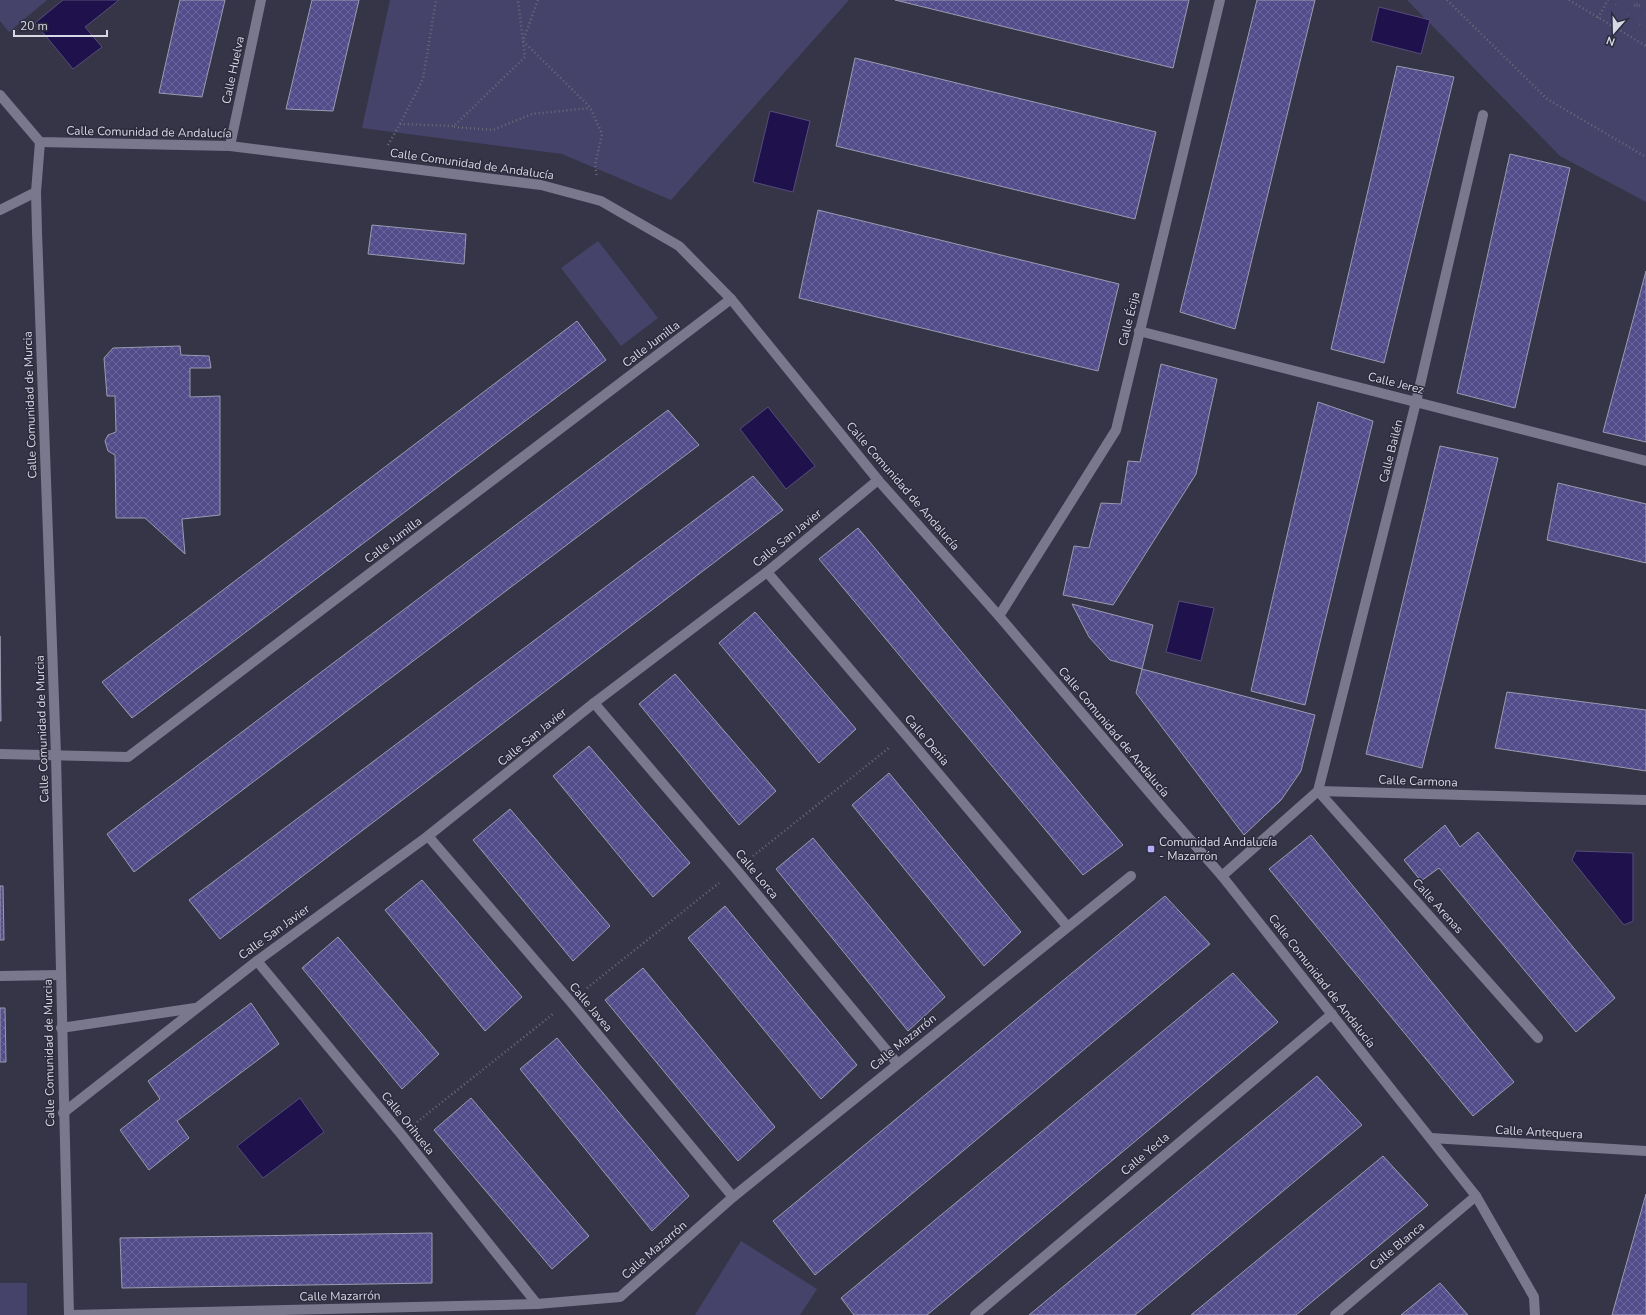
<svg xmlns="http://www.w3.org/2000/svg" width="1646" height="1315" viewBox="0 0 1646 1315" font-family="'Nunito Sans',sans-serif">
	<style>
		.grass { fill: url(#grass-tufts) }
		.park { fill: #46436a }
		.water { fill: #1f114c; stroke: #564d7a }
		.building { fill: url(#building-cross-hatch); stroke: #9b9bb0 }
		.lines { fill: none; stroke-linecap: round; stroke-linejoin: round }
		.path { stroke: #6b6a7a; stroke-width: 2.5; stroke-dasharray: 1 3; stroke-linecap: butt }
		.minor { stroke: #79788d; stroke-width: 10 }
		.poi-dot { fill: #b2adf9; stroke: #2c2b3d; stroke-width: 1.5 }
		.labels { text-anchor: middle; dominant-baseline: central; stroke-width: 3; stroke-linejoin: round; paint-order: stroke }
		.street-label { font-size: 12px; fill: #d8d8e4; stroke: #2c2b3d }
		.poi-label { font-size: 12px; fill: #d8d8e4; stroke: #2c2b3d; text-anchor: start }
	</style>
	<defs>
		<pattern id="grass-tufts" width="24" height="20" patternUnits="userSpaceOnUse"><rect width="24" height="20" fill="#46436a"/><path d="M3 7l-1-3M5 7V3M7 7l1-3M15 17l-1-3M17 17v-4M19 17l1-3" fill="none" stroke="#605d7f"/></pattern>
		<pattern id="building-cross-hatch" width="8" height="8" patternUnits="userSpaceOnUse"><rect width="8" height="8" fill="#524c8b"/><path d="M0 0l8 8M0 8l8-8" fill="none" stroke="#6a659b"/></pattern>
	</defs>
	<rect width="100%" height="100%" fill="#363547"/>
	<path class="grass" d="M1609 0H1646V31Z"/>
	<g class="park">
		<path d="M0 0H47L9 32 0 21Z"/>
		<path d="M390 0H849L671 200 562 154 362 128Z"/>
		<path d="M1407 0H1609L1646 31V202L1560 156Z"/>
		<path d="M598 241 658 318 621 346 561 268Z"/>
		<path d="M741 1241 817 1289 800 1315H695Z"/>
		<rect x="0" y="1283" width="27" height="32"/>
	</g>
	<g class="water">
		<path d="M63 0H119L85 27 102 47 73 69 35 23Z"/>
		<path d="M1379 7 1430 20 1421 54 1371 41Z"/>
		<path d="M770 111 810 121 793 192 753 182Z"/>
		<path d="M768 407 815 466 786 489 740 429Z"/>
		<path d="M1179 601 1214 608 1201 661 1166 652Z"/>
		<path d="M1576 851 1633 853V921L1624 925 1572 860Z"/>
		<path d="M300 1098 324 1132 263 1178 237 1146Z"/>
	</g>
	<g class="building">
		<path d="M180 0H225L202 97 159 93Z"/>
		<path d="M312 0H359L333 111 286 109Z"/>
		<path d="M895 0H1189L1173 68Z"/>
		<path d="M1257 0H1315L1235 329 1180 312Z"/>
		<path d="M855 58 1156 132 1135 219 836 146Z"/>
		<path d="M1397 66 1454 77 1384 363 1331 349Z"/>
		<path d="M1510 154 1570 168 1515 408 1457 393Z"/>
		<path d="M818 210 1119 284 1098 371 799 298Z"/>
		<path d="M372 225 466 234 464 264 368 254Z"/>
		<path d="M1646 271V442L1603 432Z"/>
		<path d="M577 321 606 360 132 718 102 682Z"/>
		<path d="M180 346 181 355 209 356 211 368H190V397L220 396V515L182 519 185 554 145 518H116L115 455 108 451 105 441 108 435 116 432 115 396H107L104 358 113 348Z"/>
		<path d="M1161 364 1217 379 1196 474 1113 605 1063 595 1074 546 1089 548 1101 503 1121 504 1128 461 1140 462Z"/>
		<path d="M1318 402 1373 421 1305 705 1251 691Z"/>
		<path d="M668 410 699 445 134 872 107 834Z"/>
		<path d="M1440 446 1498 458 1422 768 1366 754Z"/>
		<path d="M753 476 783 510 220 939 189 900Z"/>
		<path d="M1558 483 1646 504V563L1547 540Z"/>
		<path d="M858 528 1123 845 1083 875 819 559Z"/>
		<path d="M1072 604 1153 625 1142 669 1110 660 1089 637Z"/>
		<path d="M755 612 856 729 819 763 719 643Z"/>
		<path d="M0 636 1 721H0Z"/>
		<path d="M1142 669 1315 715 1301 771 1281 800 1244 835 1136 693Z"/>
		<path d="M675 674 776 791 739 825 639 704Z"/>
		<path d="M1507 692 1646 710V771L1495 748Z"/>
		<path d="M589 746 690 863 653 897 553 776Z"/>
		<path d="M889 773 1021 932 984 966 852 805Z"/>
		<path d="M510 809 610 926 573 961 473 840Z"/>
		<path d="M1445 825 1460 847 1478 832 1615 998 1576 1032 1439 868 1421 881 1404 860Z"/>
		<path d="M1311 835 1514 1082 1473 1116 1269 869Z"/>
		<path d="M813 838 945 997 908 1031 776 869Z"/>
		<path d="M422 880 522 997 485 1031 385 910Z"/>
		<path d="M0 886H3L4 940H0Z"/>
		<path d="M1165 896 1210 944 815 1275 773 1221Z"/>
		<path d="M725 906 857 1065 821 1099 688 938Z"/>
		<path d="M338 937 439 1054 402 1089 302 968Z"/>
		<path d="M643 968 775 1127 738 1161 605 1000Z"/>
		<path d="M1233 973 1278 1022 927 1315H854L841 1298Z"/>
		<path d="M251 1003 279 1044 177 1121 189 1138 149 1170 120 1130 160 1099 148 1081Z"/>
		<path d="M0 1008H5L6 1062H0Z"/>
		<path d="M557 1038 689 1196 652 1231 520 1069Z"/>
		<path d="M1317 1076 1362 1125 1135 1315H1029Z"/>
		<path d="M471 1098 589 1236 552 1269 434 1130Z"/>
		<path d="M1383 1156 1428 1205 1296 1315H1191Z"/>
		<path d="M1646 1194V1315H1612Z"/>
		<path d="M432 1233V1283L122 1288 120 1238Z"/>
		<path d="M1440 1283 1468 1315H1401Z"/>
	</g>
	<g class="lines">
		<g class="path">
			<path d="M538 0 523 41 590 107 602 134 595 165 597 177"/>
			<path d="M1447 0 1547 99 1646 157"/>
			<path d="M1569 0 1646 46"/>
			<path d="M1598 18 1608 0"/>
			<path d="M400 124 423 79 436 0"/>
			<path d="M454 127 493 130 532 114 590 108"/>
			<path d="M388 145 400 124 454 126 525 57 518 0"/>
			<path d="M753 856 890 747"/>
			<path d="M587 988 719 883"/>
			<path d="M417 1122 553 1014"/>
		</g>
		<g class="minor">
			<path d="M0 95 40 142 230 146 541 185 601 201 679 246 731 299 878 480 999 616 1167 813 1222 876 1476 1196 1534 1297 1535 1315"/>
			<path d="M1483 115 1416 402 1318 791 1538 1038"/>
			<path d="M40 142 36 192 37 232 56 755 69 1315"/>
			<path d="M230 146 261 0"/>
			<path d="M0 210 36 192"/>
			<path d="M1139 331 1646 461"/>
			<path d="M767 572 906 735 1067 926"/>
			<path d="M999 616 1116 430 1220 0"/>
			<path d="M594 703 736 869 897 1063"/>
			<path d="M0 754 128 757 731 299"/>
			<path d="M428 836 570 1001 733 1197"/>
			<path d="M1222 876 1318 791 1646 800"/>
			<path d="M257 961 401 1134 537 1304"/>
			<path d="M0 976 60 975"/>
			<path d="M61 1028 195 1008"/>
			<path d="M63 1113 257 961 428 836 594 703 767 572 878 480"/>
			<path d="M1431 1138 1646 1151"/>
			<path d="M71 1315 537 1304 620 1297 733 1197 1131 876"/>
			<path d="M975 1315 1332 1014"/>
			<path d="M1335 1315 1476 1196"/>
		</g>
	</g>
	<rect class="poi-dot" x="1147" y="845" width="8" height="8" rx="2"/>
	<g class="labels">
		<g class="street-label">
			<text transform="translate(233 70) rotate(-78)">Calle Huelva</text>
			<text transform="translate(149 132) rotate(1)">Calle Comunidad de Andalucía</text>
			<text transform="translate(472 164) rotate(8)">Calle Comunidad de Andalucía</text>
			<text transform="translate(1129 319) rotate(-76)">Calle Écija</text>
			<text transform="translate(651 344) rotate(-37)">Calle Jumilla</text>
			<text transform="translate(1396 383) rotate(14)">Calle Jerez</text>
			<text transform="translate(30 405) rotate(-92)">Calle Comunidad de Murcia</text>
			<text transform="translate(1391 451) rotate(-76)">Calle Bailén</text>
			<text transform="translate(903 486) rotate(49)">Calle Comunidad de Andalucía</text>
			<text transform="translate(787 538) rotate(-39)">Calle San Javier</text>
			<text transform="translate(393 540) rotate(-37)">Calle Jumilla</text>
			<text transform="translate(42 729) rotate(-92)">Calle Comunidad de Murcia</text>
			<text transform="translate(1114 732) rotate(50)">Calle Comunidad de Andalucía</text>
			<text transform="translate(532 737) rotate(-39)">Calle San Javier</text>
			<text transform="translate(927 740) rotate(50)">Calle Denia</text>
			<text transform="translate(1418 781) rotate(2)">Calle Carmona</text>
			<text transform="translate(757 874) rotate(50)">Calle Lorca</text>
			<text transform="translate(1438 906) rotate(48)">Calle Arenas</text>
			<text transform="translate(274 932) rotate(-36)">Calle San Javier</text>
			<text transform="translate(1322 981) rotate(52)">Calle Comunidad de Andalucía</text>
			<text transform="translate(591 1007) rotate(50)">Calle Javea</text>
			<text transform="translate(903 1042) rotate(-39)">Calle Mazarrón</text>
			<text transform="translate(49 1053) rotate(-91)">Calle Comunidad de Murcia</text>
			<text transform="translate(408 1123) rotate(51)">Calle Orihuela</text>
			<text transform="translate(1539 1132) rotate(3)">Calle Antequera</text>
			<text transform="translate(1145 1154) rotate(-40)">Calle Yecla</text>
			<text transform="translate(1397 1246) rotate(-40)">Calle Blanca</text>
			<text transform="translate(654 1250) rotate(-41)">Calle Mazarrón</text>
			<text transform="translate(340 1296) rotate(-1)">Calle Mazarrón</text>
		</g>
		<g class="poi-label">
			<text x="1159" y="842">Comunidad Andalucía<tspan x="1159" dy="14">- Mazarrón</tspan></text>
		</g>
	</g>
	<g transform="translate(1614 32) rotate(200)" stroke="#2c2b3d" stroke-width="3" paint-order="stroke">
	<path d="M0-3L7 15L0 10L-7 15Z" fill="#d8d8e4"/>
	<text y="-6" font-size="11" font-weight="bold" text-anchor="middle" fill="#d8d8e4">N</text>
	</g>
	<path d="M14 30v6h93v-6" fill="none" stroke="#d8d8e4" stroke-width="2"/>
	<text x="20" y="30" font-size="12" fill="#d8d8e4" stroke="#2c2b3d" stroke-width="3" paint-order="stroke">20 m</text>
</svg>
